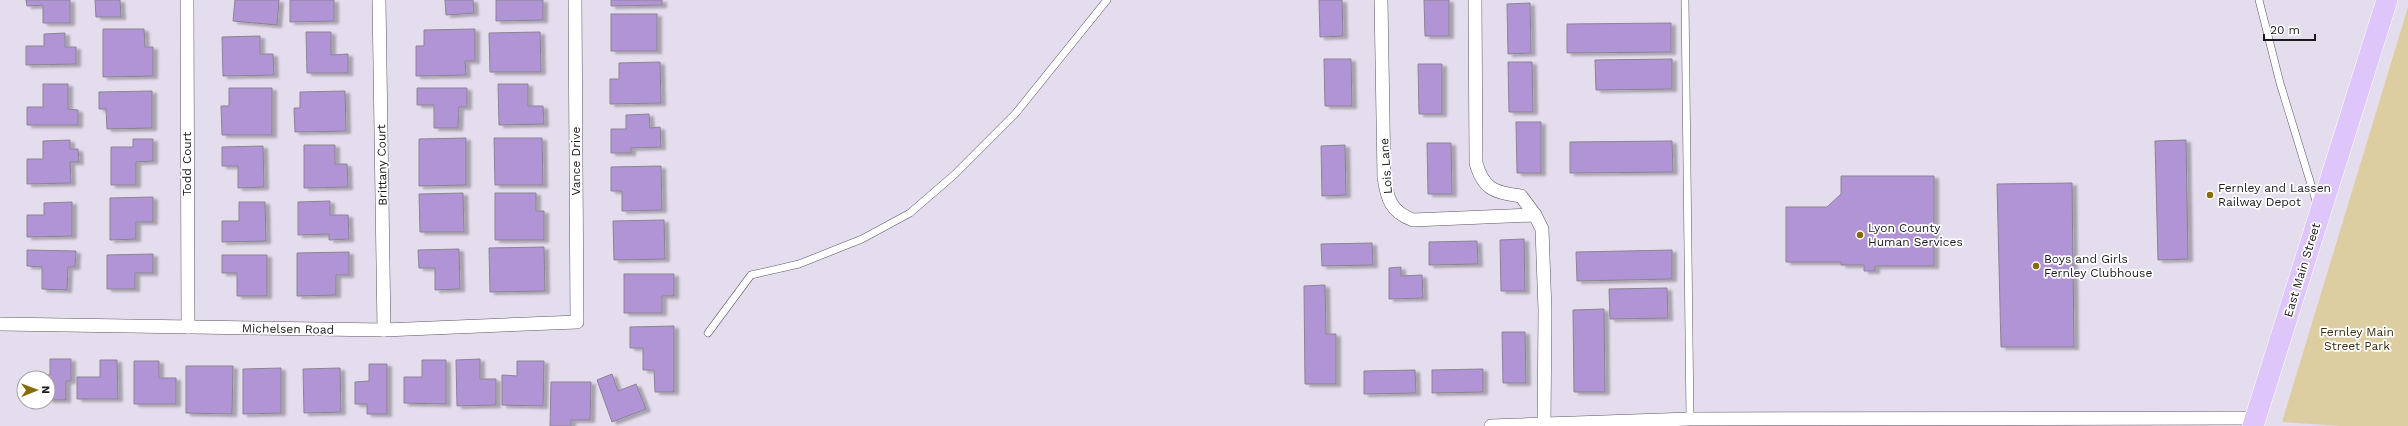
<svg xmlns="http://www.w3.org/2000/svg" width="2408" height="426" viewBox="0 0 2408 426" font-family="'Work Sans',sans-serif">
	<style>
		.green { fill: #ddcea2 }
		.building { fill: #b194d5; stroke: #8a8492; filter: url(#shadow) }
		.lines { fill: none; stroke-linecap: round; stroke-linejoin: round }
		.service-casing { stroke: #5c5664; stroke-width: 8 }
		.minor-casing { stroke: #5c5664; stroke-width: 14 }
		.primary-casing { stroke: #fff; stroke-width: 22 }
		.service { stroke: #fff; stroke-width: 7 }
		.minor { stroke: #fff; stroke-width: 13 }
		.primary { stroke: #dec5fa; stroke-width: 21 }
		.poi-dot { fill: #886c0b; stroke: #fff; stroke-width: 1.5 }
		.labels { text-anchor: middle; stroke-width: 3.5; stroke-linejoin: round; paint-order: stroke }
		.street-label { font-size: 12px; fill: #1b191e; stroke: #fff }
		.poi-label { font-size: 12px; fill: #1b191e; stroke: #fff; text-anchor: start }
		.park-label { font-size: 12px; fill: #372c0b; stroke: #fff }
	</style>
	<defs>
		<filter id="shadow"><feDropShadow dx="4.5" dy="2.5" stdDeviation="1" flood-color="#0004"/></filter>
	</defs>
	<rect width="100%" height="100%" fill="#e4dded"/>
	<!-- green -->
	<path class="green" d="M2408,7V426H2341L2282,422Z"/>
	<!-- building -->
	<g class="building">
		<path d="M26,0H70V23H43V5L27,6Z"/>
		<path d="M95,0H120L121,17H96Z"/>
		<path d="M235,0H279L277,25L233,21Z"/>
		<path d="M290,0H334V21L290,22Z"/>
		<path d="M445,0H473L474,13L446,15Z"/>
		<path d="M496,0H543V20L496,21Z"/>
		<path d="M611,0H662V5L611,6Z"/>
		<path d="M1319,0H1342L1343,36L1320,37Z"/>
		<path d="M1424,0H1449V36H1425Z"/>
		<path d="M1530,3L1531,53L1508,54L1507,4Z"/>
		<rect x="611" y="14" width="46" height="37"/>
		<path d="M1671,23V52L1567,53V24Z"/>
		<path d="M103,29H144L145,47H153V76L103,77Z"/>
		<path d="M475,29V61H465L466,75L416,76V46H424V30Z"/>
		<path d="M306,32H331V55L348,54V73H307Z"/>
		<path d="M540,32L541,72H490L489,33Z"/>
		<path d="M65,33V47H76V64L26,65V46H44V34Z"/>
		<path d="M260,36V54H273L274,75L223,76L222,37Z"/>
		<path d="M1324,59H1351L1352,106H1325Z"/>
		<path d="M1672,59V89L1596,90L1595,60Z"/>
		<path d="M660,62L661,103L610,104V79H619V63Z"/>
		<path d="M1508,62H1532L1533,112H1509Z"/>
		<path d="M1418,64H1442V114H1419Z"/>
		<path d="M43,84H68V109L78,110V125H27V107H43Z"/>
		<path d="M498,84H528V106H543L544,124L499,125Z"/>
		<path d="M229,88H272V135H222L221,106H229Z"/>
		<path d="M417,88H467V107H459L458,128H434V105H417Z"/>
		<path d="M152,91V128L107,129L106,109H99V92Z"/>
		<path d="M345,91L346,131L295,132L294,108H300V92Z"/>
		<path d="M649,114L650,128L660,127L661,147L631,148V153H611V129H626V115Z"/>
		<path d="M1516,122H1541V173H1517Z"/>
		<path d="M466,138V185L419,186V139Z"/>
		<path d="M494,138H542L543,185H495Z"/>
		<path d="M133,139H153V161L136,162V185H111V147H133Z"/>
		<path d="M70,140V149H78L79,162H70L71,183L27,184V159H43V141Z"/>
		<path d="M2186,140L2188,259L2158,260L2155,141Z"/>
		<path d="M1672,141L1673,172L1570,173V142Z"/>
		<path d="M1427,143H1451L1452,194H1428Z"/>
		<path d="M304,145H335V164H347L348,187L304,188Z"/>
		<path d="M1345,145L1346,195L1322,196L1321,146Z"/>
		<path d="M263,146L264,187L238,188V166H222V147Z"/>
		<path d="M661,166L662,210L622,211V191H611V167Z"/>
		<path d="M1841,176H1934V266H1875V271H1864V265H1841V262H1786V207H1827L1841,194Z"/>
		<path d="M2072,183L2074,347H2001L1997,184Z"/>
		<path d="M463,193L464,232H420L419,194Z"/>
		<path d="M495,193H536V211H544V240H495Z"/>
		<path d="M153,197V222H136V239L110,240V198Z"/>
		<path d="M330,201V215H348L349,239L329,240V234L298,235V202Z"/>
		<path d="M72,202V236L27,237V215H44V203Z"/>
		<path d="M239,202H265L266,241L222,242V221H239Z"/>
		<path d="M664,220L665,259L614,260L613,221Z"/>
		<path d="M1524,239L1525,291H1501L1500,240Z"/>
		<path d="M1477,241L1478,264L1429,265V242Z"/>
		<path d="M1372,243L1373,265L1322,266L1321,244Z"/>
		<path d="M544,247L545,291L490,292L489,248Z"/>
		<path d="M459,249L460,289L435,290V268H419L418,250Z"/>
		<path d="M27,250L76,251L75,267H68L67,290L42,289V267L27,266Z"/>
		<path d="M1672,250V279L1577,281L1576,252Z"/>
		<path d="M349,252V275H336V295L297,296V253Z"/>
		<path d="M153,254V273H135V289H107V255Z"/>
		<path d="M222,255H267V296H237V273H222Z"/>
		<path d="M1401,267V276L1422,275L1423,298L1389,299V268Z"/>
		<path d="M624,274H674V296H662V313H624Z"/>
		<path d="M1325,285L1326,334H1336V384H1305L1304,286Z"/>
		<path d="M1667,288L1668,318L1610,319L1609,289Z"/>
		<path d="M1604,309L1605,392H1574L1573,310Z"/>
		<path d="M674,326V392H655L654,370H643V348H630V327Z"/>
		<path d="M1502,332H1525L1526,383H1503Z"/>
		<path d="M50,359H71V381H66V400H48V378H27V374L50,375Z"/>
		<path d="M480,359V379H496V405L457,406L456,360Z"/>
		<path d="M100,360H117L118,399H77V377H100Z"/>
		<path d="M422,360H446V404L404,403V377H422Z"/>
		<path d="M134,361H159V378H176V404H134Z"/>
		<path d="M517,361H544L543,406L502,405V375L517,376Z"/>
		<path d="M369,364H387V414H367V404H355V382L369,381Z"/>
		<path d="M186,366H233L232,414L186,413Z"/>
		<path d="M281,368V413L243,414V369Z"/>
		<path d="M340,368L341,412L304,413L303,369Z"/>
		<path d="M1483,369V392L1432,393V370Z"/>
		<path d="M1415,370L1416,393L1364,394V371Z"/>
		<path d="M612,374L618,391L636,384L646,409L612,422L597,380Z"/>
		<path d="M551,382H591L590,420H571V426H550Z"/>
	</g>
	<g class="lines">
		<!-- service casing -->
		<g class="service-casing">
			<g id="service">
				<path d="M1685,0L1690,419"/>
				<path d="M2259,0L2280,83L2317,204"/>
				<path d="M708,333L751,275L799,264L862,239L910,213L954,175L1015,114L1107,0"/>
			</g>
		</g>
		<!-- minor casing -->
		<g class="minor-casing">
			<g id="minor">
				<path d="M187,0L188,327"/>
				<path d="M379,0L384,330"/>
				<path d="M1381,0L1384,177C1387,199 1391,212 1413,220L1535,215"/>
				<path d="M1475,0L1476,163C1483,189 1495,193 1521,196L1535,215L1542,229L1545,311L1544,424"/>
				<path d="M0,324L384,330L577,322L575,0"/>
				<path d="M1491,426L1690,419L2256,418"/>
			</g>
		</g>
		<!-- primary casing -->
		<g class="primary-casing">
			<path id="primary" d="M2253,426L2387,0"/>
		</g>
		<!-- service -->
		<use href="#service" class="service"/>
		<!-- minor -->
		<use href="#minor" class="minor"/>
		<!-- primary -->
		<use href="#primary" class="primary"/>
	</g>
	<!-- markers -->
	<g class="poi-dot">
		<circle cx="2210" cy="195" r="4"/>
		<circle cx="1860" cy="235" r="4"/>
		<circle cx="2036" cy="266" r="4"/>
	</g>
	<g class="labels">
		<!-- street labels -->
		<g class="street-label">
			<text transform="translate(576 161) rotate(-90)" y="4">Vance Drive</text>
			<text transform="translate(187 164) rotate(-90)" y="4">Todd Court</text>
			<text transform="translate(382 165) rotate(-91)" y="4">Brittany Court</text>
			<text transform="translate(1386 166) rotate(-94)" y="4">Lois Lane</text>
			<text transform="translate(2302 270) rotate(-73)" y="4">East Main Street</text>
			<text transform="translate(288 329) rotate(1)" y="4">Michelsen Road</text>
		</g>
		<!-- poi labels -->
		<g class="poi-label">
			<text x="2218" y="192">Fernley and Lassen<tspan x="2218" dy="14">Railway Depot</tspan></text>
			<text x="1868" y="232">Lyon County<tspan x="1868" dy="14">Human Services</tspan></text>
			<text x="2044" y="263">Boys and Girls<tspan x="2044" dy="14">Fernley Clubhouse</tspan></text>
		</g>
		<!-- park labels -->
		<g class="park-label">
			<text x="2357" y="336">Fernley Main<tspan x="2357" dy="14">Street Park</tspan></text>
		</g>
	</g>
	<!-- north arrow -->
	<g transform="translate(36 390) rotate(89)"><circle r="19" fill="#ffffff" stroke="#a4a3a5"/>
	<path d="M0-3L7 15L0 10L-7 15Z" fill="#886c0b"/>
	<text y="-6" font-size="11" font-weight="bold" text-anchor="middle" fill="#1b191e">N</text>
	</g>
	<!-- scale -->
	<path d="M2264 34v6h51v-6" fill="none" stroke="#1b191e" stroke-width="2"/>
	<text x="2270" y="34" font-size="12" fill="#1b191e" stroke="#ffffff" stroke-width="3" paint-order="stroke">20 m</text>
</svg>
